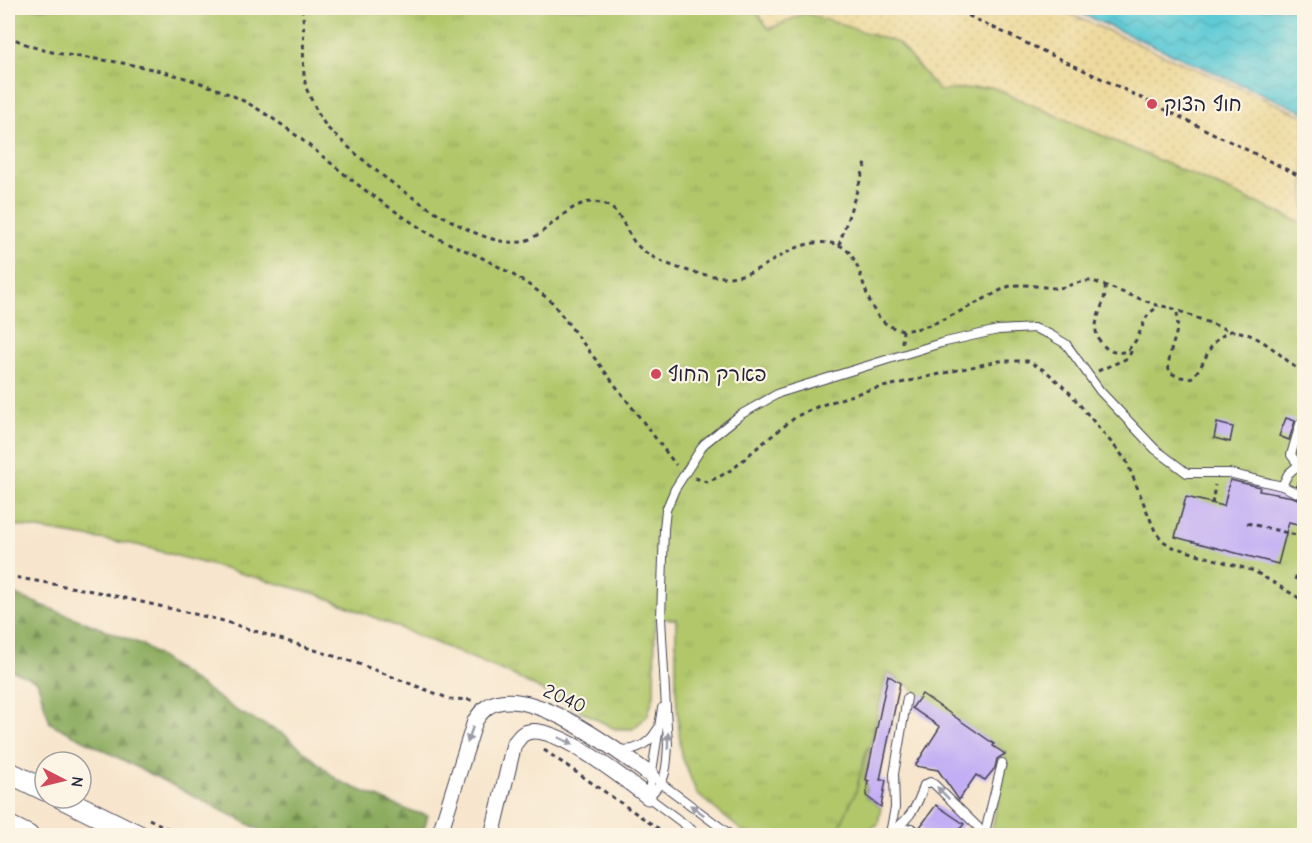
<svg xmlns="http://www.w3.org/2000/svg" width="1312" height="843" viewBox="0 0 1312 843" font-family="'Comic Neue','Playpen Sans Hebrew',sans-serif">
	<style>
		.grass { fill: #b1c76b; stroke: #6a7453; stroke-width: 1.5 }
		.forest { fill: url(#forest-firs); stroke: #57674d; stroke-width: 1.5 }
		.sand { fill: url(#sand-dots); stroke: #887e6c; stroke-width: 1.5 }
		.park { fill: url(#park-tufts); stroke: #6a7453; stroke-width: 1.5 }
		.water { fill: url(#water-waves); stroke: #407688; stroke-width: 1.5 }
		.building { fill: #c2aef4 }
		.lines { fill: none; stroke-linecap: round; stroke-linejoin: round }
		.lane-casing { stroke: #423f51; stroke-width: 10 }
		.street-casing { stroke: #423f51; stroke-width: 17 }
		.secondary-casing { stroke: #423f51; stroke-width: 23 }
		.path { stroke: #423f51; stroke-width: 3; stroke-dasharray: 4.5 4.5; stroke-linecap: butt }
		.lane { stroke: #fff; stroke-width: 8 }
		.street { stroke: #fff; stroke-width: 15 }
		.secondary { stroke: #fff; stroke-width: 21 }
		.oneway { fill: #9c9ca7 }
		.poi-dot { fill: #d1495b; stroke: #fcf5e5; stroke-width: 2 }
		.labels { text-anchor: middle; stroke-width: 4.5; stroke-linejoin: round; paint-order: stroke }
		.poi-label { font-size: 20px; fill: #22223b; stroke: #fcf5e5; text-anchor: start }
		.street-label { font-size: 20px; fill: #22223b; stroke: #fcf5e5 }
	</style>
	<defs>
		<pattern id="forest-firs" width="22" height="20" patternUnits="userSpaceOnUse" patternTransform="scale(1.5)"><rect width="22" height="20" fill="#8cac5f"/><path d="M5 1l3.5 6h-7zM16 11l3.5 6h-7z" fill="#728c50"/></pattern>
		<pattern id="sand-dots" width="8" height="8" patternUnits="userSpaceOnUse" patternTransform="scale(1.5)"><rect width="8" height="8" fill="#eeda9e"/><path d="M2 2h.1M6 6h.1" fill="none" stroke="#ccbb89" stroke-width="1.8" stroke-linecap="round"/></pattern>
		<pattern id="park-tufts" width="24" height="20" patternUnits="userSpaceOnUse" patternTransform="scale(1.5)"><rect width="24" height="20" fill="#b1c76b"/><path d="M3 7l-1-3M5 7V3M7 7l1-3M15 17l-1-3M17 17v-4M19 17l1-3" fill="none" stroke="#98ab5e"/></pattern>
		<pattern id="water-waves" width="16" height="10" patternUnits="userSpaceOnUse" patternTransform="scale(1.5)"><rect width="16" height="10" fill="#5ecad5"/><path d="M0 5q4-4 8 0t8 0" fill="none" stroke="#51adb8"/></pattern>
	</defs>
	<rect width="100%" height="100%" fill="#fcf5e5"/>
	<filter id="ink" filterUnits="userSpaceOnUse"><feTurbulence type="fractalNoise" baseFrequency=".0167" numOctaves="2"/><feDisplacementMap in="SourceGraphic" scale="12" xChannelSelector="R" yChannelSelector="G"/><feConvolveMatrix kernelMatrix="1 2 1 2 8 2 1 2 1" color-interpolation-filters="sRGB"/></filter>
	<filter id="wash" filterUnits="userSpaceOnUse"><feTurbulence type="fractalNoise" baseFrequency=".008" numOctaves="4" result="noise"/><feDisplacementMap in="SourceGraphic" scale="24" xChannelSelector="R" yChannelSelector="G"/><feGaussianBlur stdDeviation="1.35" result="paint"/><feColorMatrix in="noise" values="0 0 0 0 0 0 0 0 0 0 0 0 0 0 0 0 0 1.4 0 .05"/><feComposite in="paint" operator="in"/></filter>
	<g filter="url(#wash)">
		<rect width="100%" height="100%" fill="#f7e6cd"/>
		<!-- grass -->
		<path class="grass" d="M867,747L870,748L864,781L866,782V796L881,807L878,824L859,836H819L856,791Z"/>
		<!-- forest -->
		<path class="forest" d="M8,592L141,644L239,712L285,735L339,781L410,811L428,815L422,835H270L50,723L37,681L8,669Z"/>
		<!-- sand -->
		<path class="sand" d="M753,8H1056L1304,116V224L991,87L939,91L898,43L769,29Z"/>
		<!-- park -->
		<path class="park" d="M8,8H753L769,29L805,13L898,43L939,91L991,87L1304,224V835H991L1006,752L887,672L870,748H867L856,791L836,835H747L697,794L681,754L676,692V619H655L654,696L647,716L633,729H615L513,675L320,595L137,545L8,524Z"/>
		<!-- water -->
		<path class="water" d="M1068,8H1304V112Z"/>
		<g id="blocks">
			<!-- building -->
			<g class="building">
				<path d="M1286,418L1295,421L1289,440L1279,436Z"/>
				<path d="M1217,423L1233,427L1230,442L1214,438Z"/>
				<path d="M1303,469H1305V490L1296,486Z"/>
				<path d="M1230,480L1260,487L1259,491L1293,497L1305,502V526L1289,522L1278,564L1175,537L1186,497L1224,506Z"/>
				<path d="M888,675L900,683L880,780H886L881,807L866,796L868,781H870L866,780Z"/>
				<path d="M922,694L994,744L993,746L1005,754L997,759L995,768L985,780L976,775L959,800L938,770L915,766L940,727L912,708Z"/>
				<path d="M936,805L964,824L955,836H928L920,827Z"/>
			</g>
		</g>
	</g>
	<g filter="url(#ink)">
		<use href="#blocks" fill-opacity="0" stroke="#423f51" stroke-width="1.5"/>
		<g class="lines">
			<!-- lane casing -->
			<g class="lane-casing">
				<g id="lane">
					<path d="M1298,464L1291,455L1300,424"/>
					<path d="M1282,486L1288,474L1304,460"/>
					<path d="M907,698L894,774L895,808L890,833L912,828L922,836"/>
					<path d="M619,749C635,752 649,744 657,730"/>
					<path d="M658,781L732,836"/>
					<path d="M648,797C668,779 666,771 668,745L661,618L664,529L666,510L675,489L704,444L740,415L779,393L941,343L998,330L1034,328L1049,334L1066,344L1100,391L1155,449L1187,473H1229L1282,486L1304,496"/>
					<path d="M648,797L662,708"/>
					<path d="M648,797L700,836"/>
					<path d="M884,836C906,824 917,809 924,785L930,782L934,784L978,827L982,836"/>
					<path d="M984,836L1002,763"/>
				</g>
			</g>
			<!-- street casing -->
			<g class="street-casing">
				<g id="street">
					<path d="M439,836L475,721C478,716 482,711 487,707C527,680 620,753 652,776"/>
					<path d="M492,836L514,744C517,741 520,736 523,734C549,718 627,781 648,797"/>
				</g>
			</g>
			<!-- secondary casing -->
			<g class="secondary-casing">
				<g id="secondary">
					<path d="M8,772L45,790"/>
					<path d="M62,798L139,836"/>
					<path d="M8,826L28,836"/>
				</g>
			</g>
			<!-- path -->
			<g class="path">
				<path d="M302,8C306,30 300,71 307,90C312,101 317,113 324,123C328,130 336,135 342,141C379,176 424,208 469,230C483,237 504,244 520,242C551,237 571,190 606,205C622,211 626,234 637,245C655,264 699,276 724,277C766,279 789,234 835,244C872,252 855,328 906,330C930,330 969,306 992,295C998,292 1005,287 1011,286C1025,283 1043,288 1058,288C1070,287 1078,280 1093,281L1159,306L1169,307L1230,331C1259,331 1283,358 1304,375"/>
				<path d="M952,8L1115,85L1304,178"/>
				<path d="M8,35C41,56 84,56 122,63C156,69 190,78 222,91C274,112 313,150 357,184C379,201 404,217 428,233C447,244 470,251 490,262C511,273 532,286 551,301L676,465"/>
				<path d="M839,245L866,163"/>
				<path d="M1105,286C1107,302 1094,318 1096,331C1097,338 1102,346 1109,350C1134,362 1139,329 1148,315C1151,311 1155,309 1159,306"/>
				<path d="M1177,313C1181,336 1166,349 1169,372L1179,377L1191,378C1210,361 1203,345 1230,331"/>
				<path d="M902,343L903,330"/>
				<path d="M1098,371L1128,358L1133,348"/>
				<path d="M695,478L707,482L719,477L734,468L758,447L797,416L819,406L865,391L998,361H1028L1047,372L1069,392L1126,460L1155,531L1163,541L1173,547L1254,571L1304,601"/>
				<path d="M1212,504L1215,485"/>
				<path d="M1247,523L1304,537"/>
				<path d="M8,576L98,592L220,620L359,664L450,699L474,700"/>
				<path d="M1295,580L1304,552"/>
				<path d="M544,750L669,836"/>
				<path d="M149,819L183,836"/>
			</g>
			<!-- lane -->
			<use href="#lane" class="lane"/>
			<!-- street -->
			<use href="#street" class="street"/>
			<!-- secondary -->
			<use href="#secondary" class="secondary"/>
		</g>
		<!-- one-way arrows -->
		<defs><path id="oneway-solid" d="M-6-.8H1V-3.2L6.5 0L1 3.2V.8H-6Z" transform="scale(1.5)"/></defs>
		<g class="oneway">
			<use href="#oneway-solid" transform="translate(470 735) rotate(109)"/>
			<use href="#oneway-solid" transform="translate(566 741) rotate(26)"/>
			<use href="#oneway-solid" transform="translate(668 741) rotate(-89)"/>
			<use href="#oneway-solid" transform="translate(943 793) rotate(-135)"/>
			<use href="#oneway-solid" transform="translate(697 810) rotate(-144)"/>
		</g>
	</g>
	<!-- markers -->
	<g class="poi-dot">
		<circle cx="1152" cy="104" r="6"/>
		<circle cx="656" cy="374" r="6"/>
	</g>
	<g class="labels">
		<!-- poi labels -->
		<g class="poi-label">
			<text x="1164" y="111">חוף הצוק</text>
			<text x="668" y="381">פארק החוף</text>
		</g>
		<!-- street labels -->
		<g class="street-label">
			<text transform="translate(565 698) rotate(24)" y="7">2040</text>
		</g>
	</g>
	<!-- margin -->
	<rect width="1312" height="843" fill="none" stroke="#fcf5e5" stroke-width="30"/>
	<!-- north arrow -->
	<g transform="translate(63 780) rotate(97)"><circle r="28" fill="#fcf5e5" stroke="#a5a1a1" stroke-width="1.5"/>
	<path d="M0-4.5L10 22L0 15L-10 22Z" fill="#d1495b"/>
	<text y="-9" font-size="16" font-weight="bold" text-anchor="middle" fill="#22223b">N</text>
	</g>
</svg>
